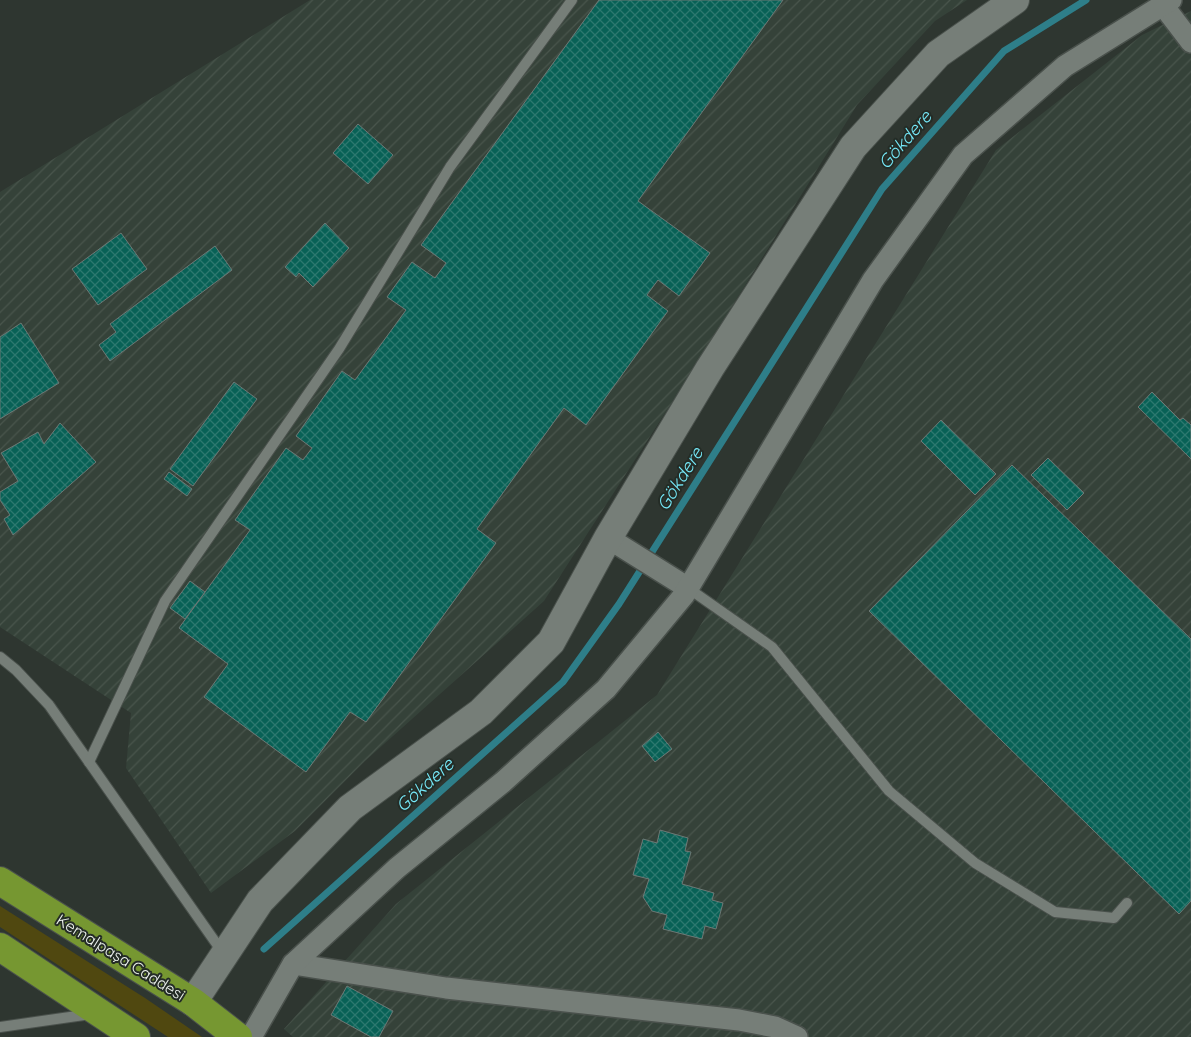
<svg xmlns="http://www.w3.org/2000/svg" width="1191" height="1037" viewBox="0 0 1191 1037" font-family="Quicksand,sans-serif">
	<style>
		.industrial { fill: url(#industrial-furrows) }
		.grass { fill: #504810 }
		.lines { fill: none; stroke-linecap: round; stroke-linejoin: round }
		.stream { stroke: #2e7e89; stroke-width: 7 }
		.building { fill: url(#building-cross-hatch); stroke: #6d7875 }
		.service-casing { stroke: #4a514c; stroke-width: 12 }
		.minor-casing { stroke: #4a514c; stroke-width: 24 }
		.secondary-casing { stroke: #4a514c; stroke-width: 30 }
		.primary-casing { stroke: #4a514c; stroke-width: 30 }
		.service { stroke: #767e78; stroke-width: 10 }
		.minor { stroke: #767e78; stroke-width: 21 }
		.secondary { stroke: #767e78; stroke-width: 28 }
		.primary { stroke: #769731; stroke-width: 28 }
		.labels { text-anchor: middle; stroke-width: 4; stroke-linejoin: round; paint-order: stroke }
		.street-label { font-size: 16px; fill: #f0f5f1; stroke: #242c26 }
		.water-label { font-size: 18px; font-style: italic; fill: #76eafa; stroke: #242c26 }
	</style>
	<defs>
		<pattern id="industrial-furrows" width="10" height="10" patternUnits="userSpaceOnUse" patternTransform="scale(1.25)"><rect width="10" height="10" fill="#354239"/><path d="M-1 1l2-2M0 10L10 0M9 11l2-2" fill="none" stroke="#49554c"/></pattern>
		<pattern id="building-cross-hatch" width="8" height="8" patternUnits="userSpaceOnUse" patternTransform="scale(1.25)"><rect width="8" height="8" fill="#086156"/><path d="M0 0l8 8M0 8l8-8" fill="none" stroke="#2c786f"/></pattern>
	</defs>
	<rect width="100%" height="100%" fill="#2e3630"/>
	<!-- industrial -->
	<g class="industrial">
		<path d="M310,0H967L935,21L857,105L689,376L544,601L365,761L295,831L211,893L126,768L131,713L0,627V192Z"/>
		<path d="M1191,11V1037H293L284,1029L396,904L657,695L996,150L1142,35Z"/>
	</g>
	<!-- grass -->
	<path class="grass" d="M0,906L145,998L202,1037H168L0,927Z"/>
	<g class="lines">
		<!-- stream -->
		<path class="stream" d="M264,949L563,682L619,604L882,189L1004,51L1086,0"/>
	</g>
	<!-- building -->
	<g class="building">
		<path d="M599,0H783L638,201L710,253L679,296L658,280L647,295L668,311L586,425L564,408L477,529L496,543L366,722L350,712L306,772L204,697L228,664L179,628L250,530L235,520L286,448L303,460L312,448L296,436L342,371L355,380L406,310L387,297L412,262L435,278L446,263L421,245Z"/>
		<path d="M358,124L393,155L368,184L333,153Z"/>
		<path d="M325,223L349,248L313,287L299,273L296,277L285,267Z"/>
		<path d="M121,233L147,269L98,305L72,269Z"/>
		<path d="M215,246L232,270L110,361L99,345L116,332L110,324Z"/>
		<path d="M21,323L59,383L0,419V337Z"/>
		<path d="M234,382L257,399L193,486L170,469Z"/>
		<path d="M1152,392L1180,420L1183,418L1191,425V459L1138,407Z"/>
		<path d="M941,420L996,474L975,495L921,441Z"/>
		<path d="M60,423L96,462L13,535L4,519L10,515L0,500V492L18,481L1,453L38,432L44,444Z"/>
		<path d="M1048,458L1084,493L1067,510L1031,475Z"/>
		<path d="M1012,465L1191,639V901L1179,914L869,611Z"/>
		<path d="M169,472L192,489L187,496L164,479Z"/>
		<path d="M190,581L205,592L185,619L170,608Z"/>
		<path d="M658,732L672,749L655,762L642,746Z"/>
		<path d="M660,830L688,838L685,851L691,852L682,884L714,893L712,900L723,903L716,929L705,926L702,939L663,929L667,915L652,911L643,897L649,879L633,875L643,839L657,843Z"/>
		<path d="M347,986L393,1011L379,1037H371L331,1015Z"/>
	</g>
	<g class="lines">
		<!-- service casing -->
		<g class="service-casing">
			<g id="service">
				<path d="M688,588L772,647L889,791L975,863L1055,912L1114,918L1127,903"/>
				<path d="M0,657L16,670L49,705L223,953"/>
				<path d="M89,762L165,601L339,349L450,167L572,0"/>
				<path d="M0,1027L91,1014"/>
			</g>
		</g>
		<!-- minor casing -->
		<g class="minor-casing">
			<g id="minor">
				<path d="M1162,4L1191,42"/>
				<path d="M608,538L688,588"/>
				<path d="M293,964L446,988L739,1020L775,1027L797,1037"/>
				<path d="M251,1037L293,964L397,868L503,782L606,689L684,595L873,280L963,155L1065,66L1171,0"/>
			</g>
		</g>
		<!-- secondary casing -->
		<g class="secondary-casing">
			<path id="secondary" d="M193,1002L260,901L350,808L481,712L551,642L608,538L710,368L853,147L938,54L1015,0"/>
		</g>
		<!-- primary casing -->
		<g class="primary-casing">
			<g id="primary">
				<path d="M0,881L193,1002L238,1037"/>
				<path d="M0,947L136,1037"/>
			</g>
		</g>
		<!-- service -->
		<use href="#service" class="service"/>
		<!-- minor -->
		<use href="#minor" class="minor"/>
		<!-- secondary -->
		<use href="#secondary" class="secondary"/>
		<!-- primary -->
		<use href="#primary" class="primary"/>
	</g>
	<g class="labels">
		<!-- street labels -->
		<g class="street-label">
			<text transform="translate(121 957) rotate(32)" y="6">Kemalpaşa Caddesi</text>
		</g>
		<!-- water labels -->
		<g class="water-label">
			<text transform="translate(905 140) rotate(-49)" y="6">Gökdere</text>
			<text transform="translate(680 479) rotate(-58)" y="6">Gökdere</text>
			<text transform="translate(425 785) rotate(-42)" y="6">Gökdere</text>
		</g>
	</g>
</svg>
